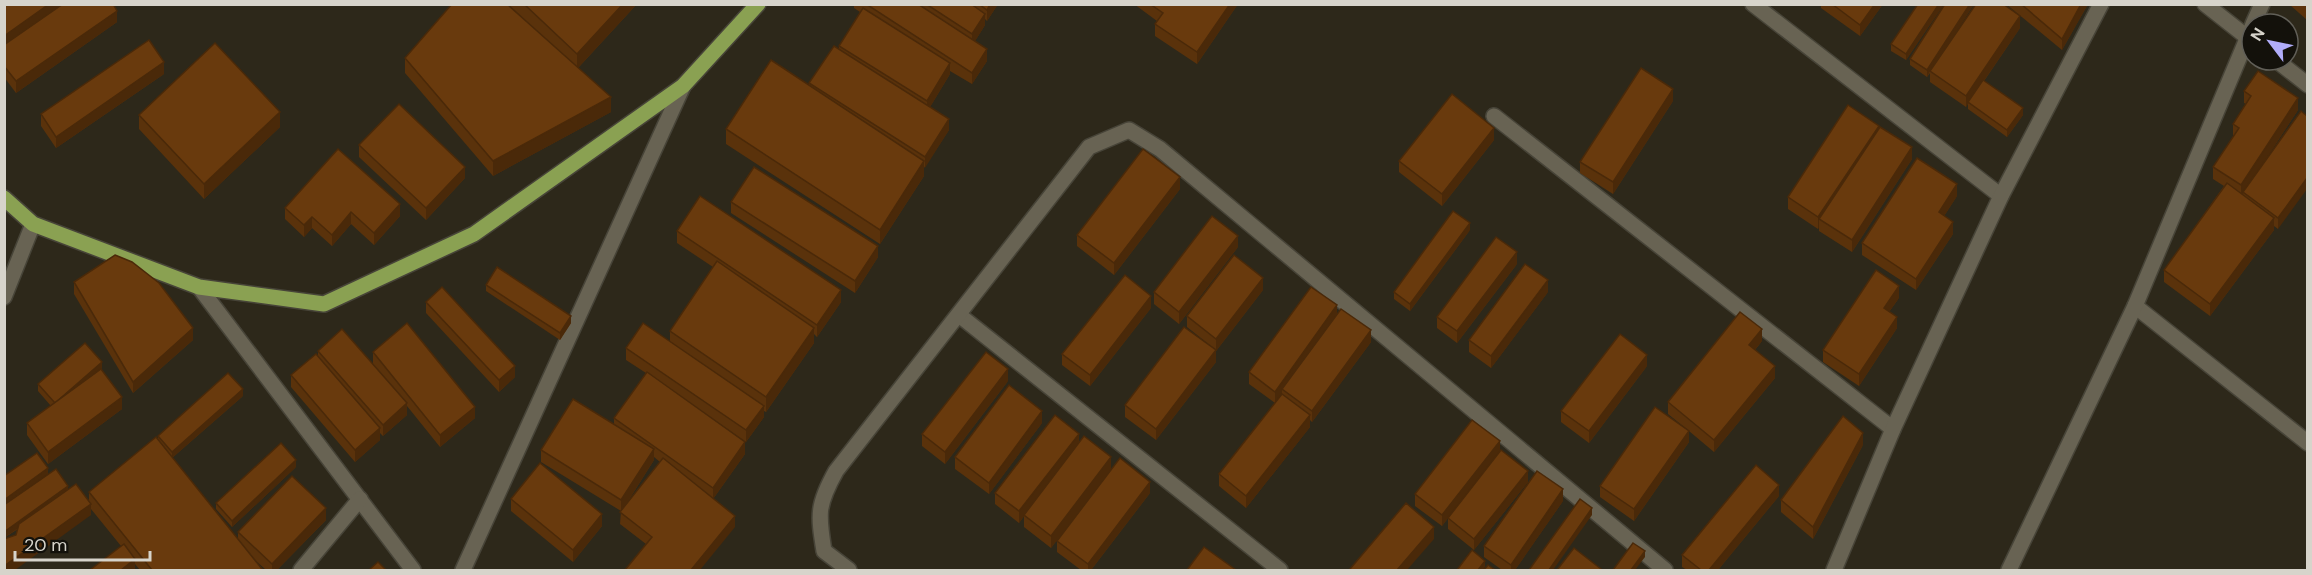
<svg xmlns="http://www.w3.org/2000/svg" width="2312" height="575" viewBox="0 0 2312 575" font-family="'DM Sans',sans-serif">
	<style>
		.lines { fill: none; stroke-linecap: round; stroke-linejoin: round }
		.minor-casing { stroke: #474438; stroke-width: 18 }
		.major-casing { stroke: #474438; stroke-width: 18 }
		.minor { stroke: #686353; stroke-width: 15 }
		.major { stroke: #8aa152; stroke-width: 15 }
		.wall { fill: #5a320b; fill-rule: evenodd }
		.shaded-wall { fill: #4a2909 }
		.building { fill: #693a0d; stroke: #4a2909; stroke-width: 1.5 }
	</style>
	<rect width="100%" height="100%" fill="#2d281a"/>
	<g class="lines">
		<!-- minor casing -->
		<g class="minor-casing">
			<g id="minor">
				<path d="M1753,4L2001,196"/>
				<path d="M2205,4L2252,41"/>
				<path d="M2253,24L2262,4"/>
				<path d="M2276,60L2308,85"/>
				<path d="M1494,116L1893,429"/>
				<path d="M199,287L413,570"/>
				<path d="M4,297L33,224"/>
				<path d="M2135,306L2308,443"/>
				<path d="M959,315L1280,570"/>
				<path d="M301,570L360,499"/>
				<path d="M463,570L683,86"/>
				<path d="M849,570L824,551C818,514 817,505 836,471L1089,147L1129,130L1160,149L1665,570"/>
				<path d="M1834,570L1893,429L2001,196L2101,4"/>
				<path d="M2009,570L2135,306L2252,27"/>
			</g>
		</g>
		<!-- major casing -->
		<g class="major-casing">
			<path id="major" d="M4,198L33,224L199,287L324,304L474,234L683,86L758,4"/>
		</g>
		<!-- minor -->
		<use href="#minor" class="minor"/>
		<!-- major -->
		<use href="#major" class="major"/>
	</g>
	<!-- wall -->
	<g class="wall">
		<path d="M4,4L117,22L16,93L4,77Z"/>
		<path d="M508,4H637L578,68L611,112L493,176L405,73V58L530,25Z"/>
		<path d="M854,4H998L987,21L985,19V25L975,41L987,61L972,84L950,71V74L930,107L949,130L924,168V176L880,244L726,144V129L809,85V83L839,49V46L860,12L854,8Z"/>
		<path d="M1134,4H1238L1197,64L1155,36V24L1157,21Z"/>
		<path d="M1821,4H1883L1860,36L1821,8Z"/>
		<path d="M1918,4H1944L1906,60L1891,51V44Z"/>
		<path d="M1945,4H1974L1947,46L2020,28L1984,81L2023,115L2007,137L1968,109V103L1966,107L1930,82V73L1927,77L1910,65V59Z"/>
		<path d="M2006,4H2088L2062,50Z"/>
		<path d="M2290,4H2307V20L2290,5Z"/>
		<path d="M164,74L56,148L41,126V114Z"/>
		<path d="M2244,91L2298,110L2249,185L2301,111L2278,229L2274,226V230L2210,316L2164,282V270L2224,186L2213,179V167L2234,136L2233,135V124L2246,104L2244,103Z"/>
		<path d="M1673,101L1613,194L1580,173V162Z"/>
		<path d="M139,115L280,127L204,199L139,129Z"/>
		<path d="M1879,128L1912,159L1852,252L1819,231V227L1818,229L1788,209V197Z"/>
		<path d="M1494,140L1442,206L1399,172V161Z"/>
		<path d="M359,145L465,178L426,220L359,157Z"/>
		<path d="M1180,189L1114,275L1077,246V235Z"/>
		<path d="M1957,196L1944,216L1953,234L1916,290L1862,255V243Z"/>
		<path d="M731,202L878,257L855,293L731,213Z"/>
		<path d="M285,208L400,216L374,245L351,224L332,246L312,228L304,237L285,219Z"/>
		<path d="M1470,230L1410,311L1394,299V292Z"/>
		<path d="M677,231L841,302L817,337L814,334V343L766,412L764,411V417L746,442L710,417L745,454L713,499L735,527L646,544L620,524L621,511L541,462V450L614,424V418L646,373L626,360V348L670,341V331L713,267L677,243ZM654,457L660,462L625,506L654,460Z"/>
		<path d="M1238,247L1179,324L1154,304V292Z"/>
		<path d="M1517,264L1457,343L1437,328V317Z"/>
		<path d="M74,282L193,340L133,393L74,294Z"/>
		<path d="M486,285L571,323L560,340L486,291Z"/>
		<path d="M1263,290L1216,351V350V362L1156,440L1125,417V405L1216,350L1187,327V316Z"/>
		<path d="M1548,292L1491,368L1469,352V340Z"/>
		<path d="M1899,298L1889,312L1897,328L1859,386L1823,362V350Z"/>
		<path d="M426,302L515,377L499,392L426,313Z"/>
		<path d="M1151,308L1090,386L1062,365V354Z"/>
		<path d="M1337,313L1371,342L1312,422L1310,420V427L1246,508L1219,486V474L1282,394V393L1275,403L1249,384V372Z"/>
		<path d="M1762,341L1755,350L1775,378L1714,452L1689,431V442L1634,521L1600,497V486L1688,430L1668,414V402Z"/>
		<path d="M318,351L373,364V352L475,418L440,447L407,406V415L383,436L380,433V440L355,462L291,387V375L318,357Z"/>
		<path d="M1647,366L1589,443L1561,422V411Z"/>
		<path d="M102,368L101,369L122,409L48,464L27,435V423L51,406L38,391V384Z"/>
		<path d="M1008,381L945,464L922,446V434Z"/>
		<path d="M243,396L172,458L238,539V532L326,520L277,570H266L254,559L262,570H140L135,564V570L121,546L91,509V515L16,535L18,529L4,538L48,474L68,489L89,500V492L158,440V436Z"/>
		<path d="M1042,423L989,494L955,469V457Z"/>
		<path d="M1079,443L1111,469L1051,548L1024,527V516L1019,523L995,504V493Z"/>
		<path d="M1863,445L1813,539L1781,512V500Z"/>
		<path d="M1500,451L1528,482L1474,550L1448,529V518L1442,526L1415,506V494Z"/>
		<path d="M296,467L232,527L216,509V503Z"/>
		<path d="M1150,493L1091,570H1081L1057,552V541Z"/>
		<path d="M1779,496L1718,570H1687L1682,567V555Z"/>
		<path d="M511,499L602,526L573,562L511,511Z"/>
		<path d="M1563,501L1515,570H1502L1484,557V546Z"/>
	</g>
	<!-- shaded-wall -->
	<g class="shaded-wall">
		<path d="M49,4H66L4,47V36Z"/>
		<path d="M623,4H637L577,69V54Z"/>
		<path d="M990,4H998L987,21V10Z"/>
		<path d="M1230,4H1238L1197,64V52Z"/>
		<path d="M1875,4H1883L1860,36V25Z"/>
		<path d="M1939,4H1944L1906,60V54Z"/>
		<path d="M1970,4H1974L1931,71H1930L1927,77V70Z"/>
		<path d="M2081,4H2088L2062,50V39Z"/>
		<path d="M117,11V22L16,93V81Z"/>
		<path d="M985,14V25L972,46V34Z"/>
		<path d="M2020,16V28L1966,107V96Z"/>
		<path d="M987,49V61L972,84V73Z"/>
		<path d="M164,62V74L56,148V137Z"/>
		<path d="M950,63V74L927,112V101Z"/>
		<path d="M1673,89V101L1613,194V182Z"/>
		<path d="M611,97V112L493,176V161Z"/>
		<path d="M2298,98V110L2241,197V185Z"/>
		<path d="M2023,108V115L2007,137V130Z"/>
		<path d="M280,112V127L204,199V184Z"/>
		<path d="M949,119V130L925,168V157Z"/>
		<path d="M1879,126V137L1819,219V227L1818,229V217Z"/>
		<path d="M1494,128V140L1442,206V194Z"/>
		<path d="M1912,147V159L1852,252V240Z"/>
		<path d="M924,161V176L880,244V230Z"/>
		<path d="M465,167V178L426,220V208Z"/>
		<path d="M1180,177V189L1114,275V263Z"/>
		<path d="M2307,178V189L2278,229V218Z"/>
		<path d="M1957,184V196L1939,224V212Z"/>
		<path d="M400,204V216L374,245V233Z"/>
		<path d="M351,212V224L332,246V235Z"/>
		<path d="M312,217V228L304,237V225Z"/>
		<path d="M2274,218V230L2210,316V304Z"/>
		<path d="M1953,222V234L1916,290V279Z"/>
		<path d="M1470,223V230L1410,311V304Z"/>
		<path d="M1238,236V247L1179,324V312Z"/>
		<path d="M878,246V257L855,293V281Z"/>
		<path d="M1517,252V264L1457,343V331Z"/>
		<path d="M1263,278V290L1216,351V339Z"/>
		<path d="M1548,280V292L1491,368V356Z"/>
		<path d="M1899,286V298L1884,319V308Z"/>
		<path d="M841,290V302L817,337V325Z"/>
		<path d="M1151,296V308L1090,386V375Z"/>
		<path d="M1337,305V317L1282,389V393L1275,403V392Z"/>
		<path d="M571,316V323L560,340V333Z"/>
		<path d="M1897,317V328L1859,386V374Z"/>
		<path d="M193,328V340L133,393V382Z"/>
		<path d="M814,328V343L766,412V397Z"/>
		<path d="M1762,329V341L1749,357V345Z"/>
		<path d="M1371,330V342L1312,422V411Z"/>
		<path d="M1216,350V362L1156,440V429Z"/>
		<path d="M1647,355V366L1589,443V431Z"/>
		<path d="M102,362V368L55,410V403Z"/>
		<path d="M515,366V377L499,392V380Z"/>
		<path d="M1775,366V378L1714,452V440Z"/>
		<path d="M1008,369V381L945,464V452Z"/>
		<path d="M243,389V396L172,458V452Z"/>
		<path d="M122,397V409L48,464V452Z"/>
		<path d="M407,403V415L383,436V425Z"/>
		<path d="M764,406V417L746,442V430Z"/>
		<path d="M475,407V418L440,447V435Z"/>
		<path d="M1042,411V423L989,494V483Z"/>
		<path d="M1310,415V427L1246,508V496Z"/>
		<path d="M380,428V440L355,462V450Z"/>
		<path d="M1689,431V442L1634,521V509Z"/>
		<path d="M1863,433V445L1813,539V527Z"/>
		<path d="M1079,434V445L1019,523V511Z"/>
		<path d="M1500,441V452L1442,526V515Z"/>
		<path d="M745,442V454L713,499V488Z"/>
		<path d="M654,449V460L621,512V500Z"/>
		<path d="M1111,457V469L1051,548V536Z"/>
		<path d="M296,460V467L232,527V521Z"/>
		<path d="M48,468V474L4,506V500Z"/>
		<path d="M1528,471V482L1474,550V539Z"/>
		<path d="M1150,482V493L1091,570H1088V564Z"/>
		<path d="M1779,485V496L1718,570H1709Z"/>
		<path d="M68,486V493L4,538V532Z"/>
		<path d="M1563,489V501L1515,570H1511V565Z"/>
		<path d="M91,504V515L15,570H4V566Z"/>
		<path d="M326,508V520L277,570H272V564Z"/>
		<path d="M1592,508V515L1553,570H1549Z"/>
		<path d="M602,514V526L573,562V550Z"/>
		<path d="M735,516V527L700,570H691Z"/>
		<path d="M1434,527V539L1407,570H1397Z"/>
		<path d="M1645,551V557L1635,570H1631Z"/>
		<path d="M135,559V570H121Z"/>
		<path d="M1485,561V567L1483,570H1478Z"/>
	</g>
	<!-- building -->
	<g class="building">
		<path d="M4,4H49L4,36Z"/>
		<path d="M63,4H113L117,11L16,81L4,66V45Z"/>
		<path d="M452,4H507L611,97L493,161L405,58Z"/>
		<path d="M524,4H623L577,54Z"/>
		<path d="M866,4H918L987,49L972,73Z"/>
		<path d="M926,4H971L985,14L972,34Z"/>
		<path d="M979,4H990L987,10Z"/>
		<path d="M1150,4H1230L1197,52L1155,24L1163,13Z"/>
		<path d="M1832,4H1875L1860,25Z"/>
		<path d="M1918,4H1939L1906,54L1891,44Z"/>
		<path d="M1945,4H1970L1927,70L1910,59Z"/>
		<path d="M1976,4H2003L2020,16L1966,96L1930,71Z"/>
		<path d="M2021,4H2081L2062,39Z"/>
		<path d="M863,8L950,63L927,101L839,46Z"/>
		<path d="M149,40L164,62L56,137L41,114Z"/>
		<path d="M215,43L280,112L204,184L139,115Z"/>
		<path d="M834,46L949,119L925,157L809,83Z"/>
		<path d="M771,60L924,161L880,230L726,129Z"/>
		<path d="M1641,68L1673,89L1613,182L1580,162Z"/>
		<path d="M2258,71L2298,98L2241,185L2213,167L2239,128L2233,124L2251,96L2244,91Z"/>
		<path d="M1983,80L2023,108L2007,130L1968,102Z"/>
		<path d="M1452,94L1494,128L1442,194L1399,161Z"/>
		<path d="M399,104L465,167L426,208L359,145Z"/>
		<path d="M1848,105L1879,126L1818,217L1788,197Z"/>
		<path d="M2301,111L2307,116V178L2278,218L2243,192Z"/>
		<path d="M1880,127L1912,147L1852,240L1819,219Z"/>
		<path d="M338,149L400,204L374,233L351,212L332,235L312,217L304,225L285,208Z"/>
		<path d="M1143,149L1180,177L1114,263L1077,235Z"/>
		<path d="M1917,158L1957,184L1939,212L1953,222L1916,279L1862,243Z"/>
		<path d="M754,167L878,246L855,281L731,202Z"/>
		<path d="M2227,183L2274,218L2210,304L2164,270Z"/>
		<path d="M700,196L841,290L817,325L677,231Z"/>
		<path d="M1453,211L1470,223L1410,304L1394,292Z"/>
		<path d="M1212,216L1238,236L1179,312L1154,292Z"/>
		<path d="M1496,237L1517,252L1457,331L1437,317Z"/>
		<path d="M115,255L132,262L159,283L193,328L133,382L74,282Z"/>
		<path d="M1234,255L1263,278L1216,339L1187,316Z"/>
		<path d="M717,261L814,328L766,397L670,331Z"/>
		<path d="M1525,264L1548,280L1491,356L1469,340Z"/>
		<path d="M497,267L571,316L560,333L486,285Z"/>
		<path d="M1876,270L1899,286L1884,308L1897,317L1859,374L1823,350Z"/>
		<path d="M1125,275L1151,296L1090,375L1062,354Z"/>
		<path d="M442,287L515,366L499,380L426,302Z"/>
		<path d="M1311,287L1337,305L1275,392L1249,372Z"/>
		<path d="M1341,309L1371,330L1312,411L1282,389Z"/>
		<path d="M1740,312L1762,329L1749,345L1775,366L1714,440L1668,402Z"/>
		<path d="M407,323L475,407L440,435L373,352Z"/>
		<path d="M643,323L764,406L746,430L626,348Z"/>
		<path d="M1184,327L1216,350L1156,429L1125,405Z"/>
		<path d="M342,329L407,403L383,425L318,351Z"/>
		<path d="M1620,334L1647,355L1589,431L1561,411Z"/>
		<path d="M85,343L102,362L55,403L38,384Z"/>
		<path d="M986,352L1008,369L945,452L922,434Z"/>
		<path d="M316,354L380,428L355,450L291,375Z"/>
		<path d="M101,369L122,397L48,452L27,423Z"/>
		<path d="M647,372L745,442L713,488L614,418Z"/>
		<path d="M228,373L243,389L172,452L158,436Z"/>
		<path d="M1009,385L1042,411L989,483L955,457Z"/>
		<path d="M1282,394L1310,415L1246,496L1219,474Z"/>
		<path d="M573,399L654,449L621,500L541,450Z"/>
		<path d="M1655,407L1689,431L1634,509L1600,486Z"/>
		<path d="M1055,415L1079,434L1019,511L995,493Z"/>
		<path d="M1843,416L1863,433L1813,527L1781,500Z"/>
		<path d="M1472,420L1500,441L1442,515L1415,494Z"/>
		<path d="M1084,436L1111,457L1051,536L1024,515Z"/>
		<path d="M156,437L262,569L259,570H152L89,492Z"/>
		<path d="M281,443L296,460L232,521L216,503Z"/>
		<path d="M1501,450L1528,471L1474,539L1448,518Z"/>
		<path d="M37,453L48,468L4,500V476Z"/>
		<path d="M663,458L735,516L691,570H625L652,537L620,512Z"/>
		<path d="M1120,458L1150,482L1088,564L1057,541Z"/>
		<path d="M540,463L602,514L573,550L511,499Z"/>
		<path d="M1756,465L1779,485L1709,570H1701L1682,555Z"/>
		<path d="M56,469L68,486L4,532V505Z"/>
		<path d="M1537,471L1563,489L1511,565L1484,546Z"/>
		<path d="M292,476L326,508L272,564L238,532Z"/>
		<path d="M76,484L91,504L4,566V539L16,535L19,524Z"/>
		<path d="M1580,499L1592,508L1549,570H1529Z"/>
		<path d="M1406,503L1434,527L1397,570H1351L1350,569Z"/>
		<path d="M1633,543L1645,551L1631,570H1613Z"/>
		<path d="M124,544L135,559L121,570H90Z"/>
		<path d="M1204,547L1236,570H1187Z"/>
		<path d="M1574,548L1601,569L1600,570H1557Z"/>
		<path d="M1472,550L1485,561L1478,570H1457Z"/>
		<path d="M378,562L386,570H369Z"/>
		<path d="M1488,565L1495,570H1484Z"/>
	</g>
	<!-- border -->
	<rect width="2312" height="575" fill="none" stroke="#d7d4cb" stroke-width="12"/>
	<!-- north arrow -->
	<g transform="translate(2270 42) rotate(302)"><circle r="28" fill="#13110b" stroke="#615f58" stroke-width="1.5"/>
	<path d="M0-4.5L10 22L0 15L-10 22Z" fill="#b1adfa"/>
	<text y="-9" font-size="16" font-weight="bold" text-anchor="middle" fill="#d7d4cb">N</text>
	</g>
	<!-- scale -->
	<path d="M15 551v9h135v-9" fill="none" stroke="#d7d4cb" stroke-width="3"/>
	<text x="24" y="551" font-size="18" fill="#d7d4cb" stroke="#13110b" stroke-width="4.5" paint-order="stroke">20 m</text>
</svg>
